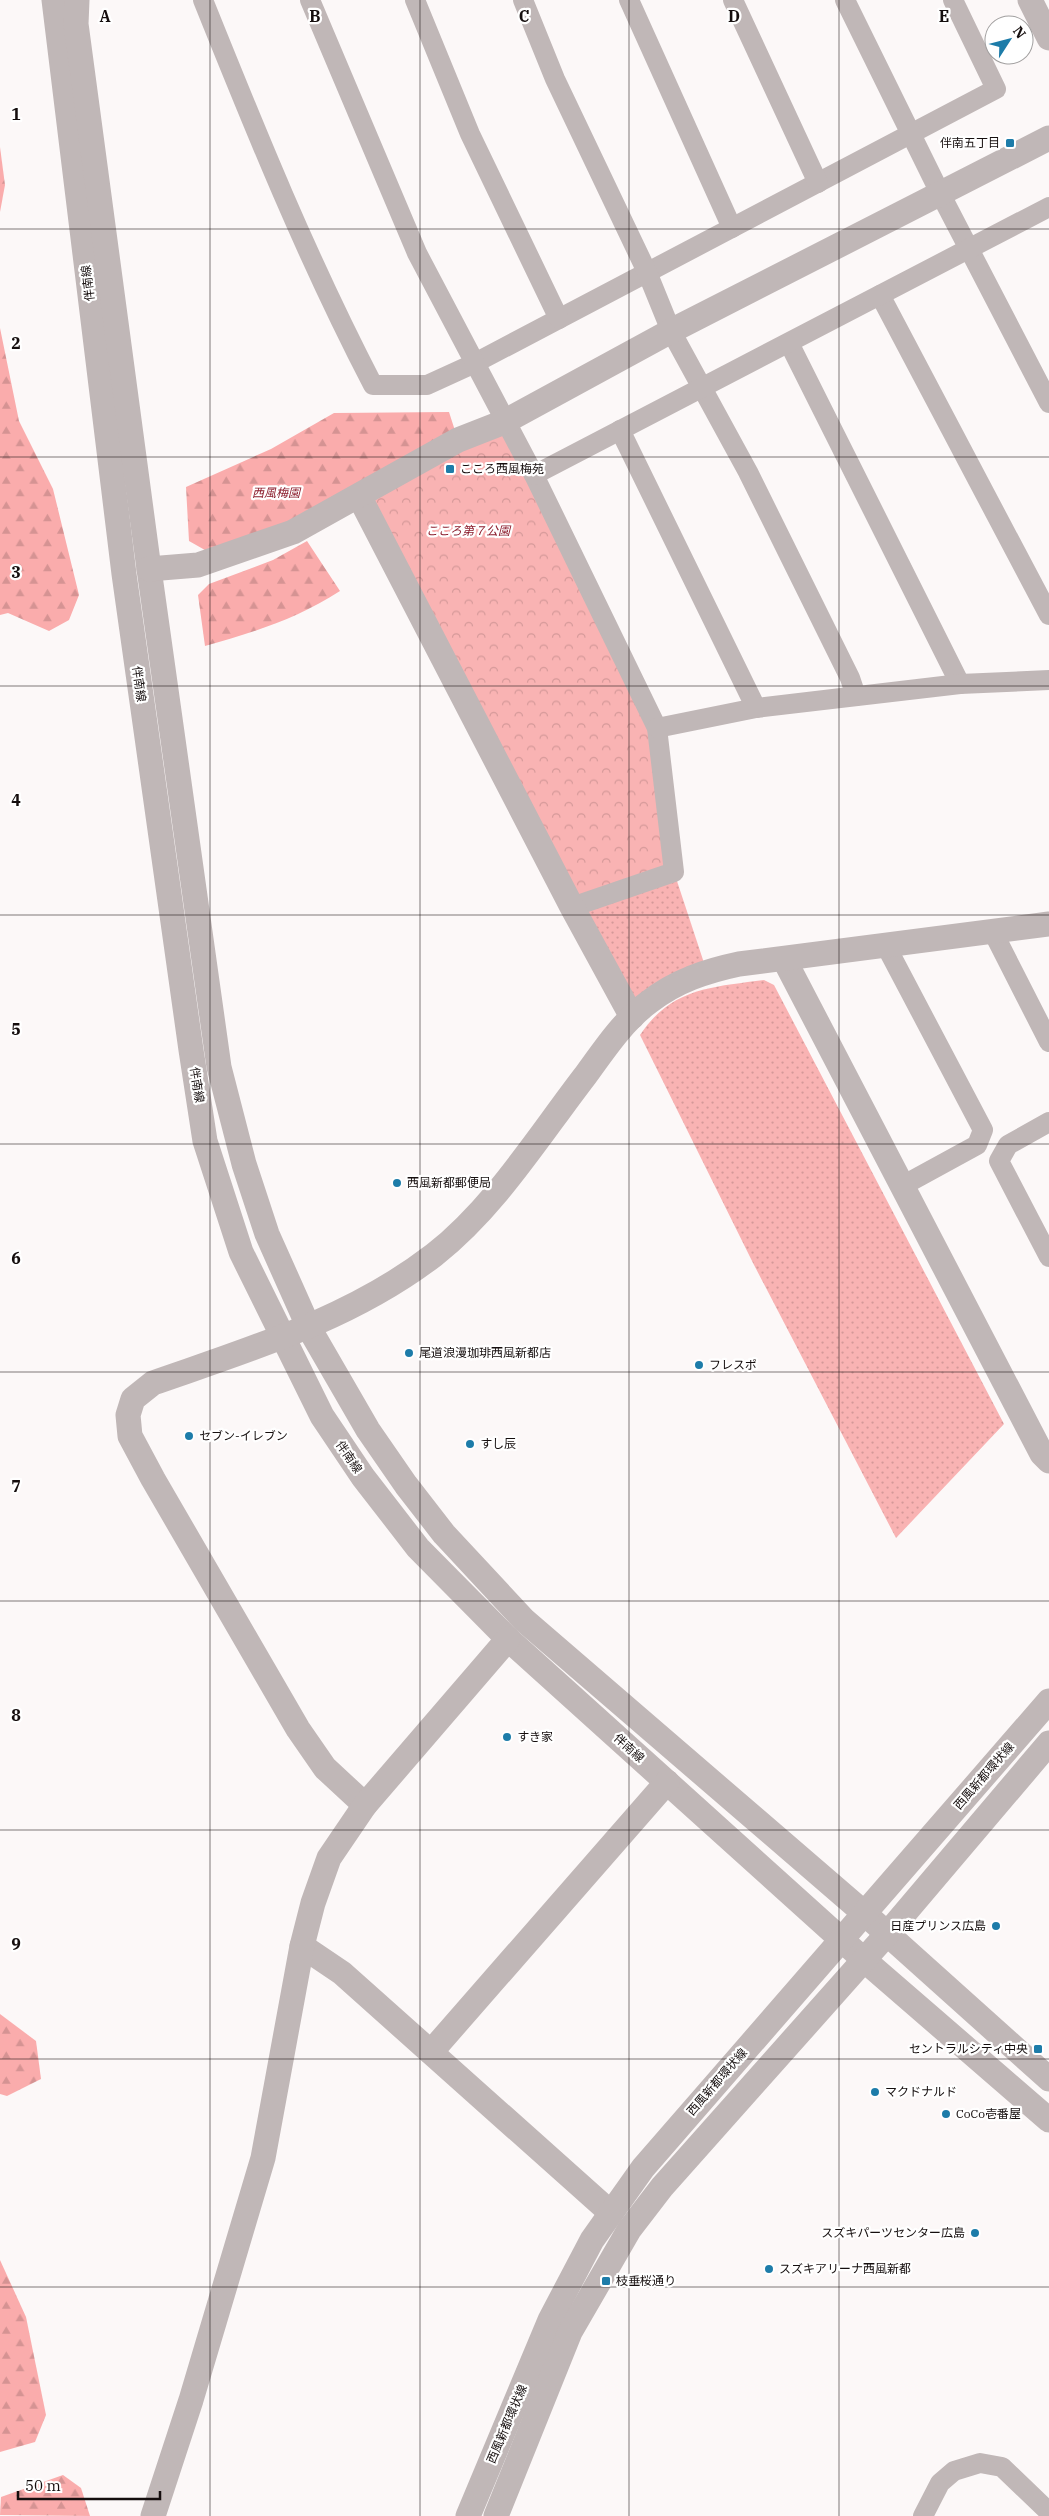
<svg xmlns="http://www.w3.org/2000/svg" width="1049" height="2516" viewBox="0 0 1049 2516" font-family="'IBM Plex Serif','Noto Sans JP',serif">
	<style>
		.grass { fill: url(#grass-dots) }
		.forest { fill: url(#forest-firs) }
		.park { fill: url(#park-crowns) }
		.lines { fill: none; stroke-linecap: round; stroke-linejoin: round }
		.minor { stroke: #c0b7b7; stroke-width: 20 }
		.tertiary { stroke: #c0b7b7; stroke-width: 25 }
		.grid { fill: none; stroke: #150e0e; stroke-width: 1; stroke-opacity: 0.55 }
		.poi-dot { fill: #1d7ca9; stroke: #fff; stroke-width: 2 }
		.labels { text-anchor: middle; stroke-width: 4.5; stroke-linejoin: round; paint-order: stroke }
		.poi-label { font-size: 12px; fill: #150e0e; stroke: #fff; text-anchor: start }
		.street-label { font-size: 12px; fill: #150e0e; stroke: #fff }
		.park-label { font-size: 12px; font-style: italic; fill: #8b1c2c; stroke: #fff }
		.grid-label { font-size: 16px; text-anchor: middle; font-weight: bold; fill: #150e0e; stroke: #fff; stroke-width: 4.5; stroke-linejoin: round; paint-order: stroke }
	</style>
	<defs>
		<pattern id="grass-dots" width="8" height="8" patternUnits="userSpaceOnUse" patternTransform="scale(1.25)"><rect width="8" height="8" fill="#f9b3b3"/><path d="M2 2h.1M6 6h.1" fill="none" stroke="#d59999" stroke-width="1.8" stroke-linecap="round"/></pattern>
		<pattern id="forest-firs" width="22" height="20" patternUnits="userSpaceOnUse" patternTransform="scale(1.25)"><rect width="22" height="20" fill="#faacac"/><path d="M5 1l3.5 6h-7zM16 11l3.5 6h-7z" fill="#d59393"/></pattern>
		<pattern id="park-crowns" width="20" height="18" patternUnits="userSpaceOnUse" patternTransform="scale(1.25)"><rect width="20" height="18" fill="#f9b3b3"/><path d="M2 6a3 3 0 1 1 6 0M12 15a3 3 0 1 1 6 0" fill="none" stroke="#d59999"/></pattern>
	</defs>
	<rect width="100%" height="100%" fill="#fcf8f8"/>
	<!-- grass -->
	<g class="grass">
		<path d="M674,872L707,972L632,1017L572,907Z"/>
		<path d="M764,980L774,985L1004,1424L896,1538L753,1263L640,1035C671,988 712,987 764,980Z"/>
	</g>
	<!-- forest -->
	<g class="forest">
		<path d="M0,147L5,185L0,212Z"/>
		<path d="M0,328L19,421L53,489L79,595L69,620L49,631L8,613L0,615Z"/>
		<path d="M449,412L458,440L219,558L189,541L186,487L271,449L334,413Z"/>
		<path d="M307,541L340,591C297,619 254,632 205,646L198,595L209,584L273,560Z"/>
		<path d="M0,2014L36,2041L41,2079L7,2096L0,2094Z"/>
		<path d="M0,2260L26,2317L46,2415L35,2442L0,2452Z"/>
		<path d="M63,2475L81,2488L90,2516L0,2515L1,2497Z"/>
	</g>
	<!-- park -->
	<path class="park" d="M504,422L657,728L674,872L572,907L359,496Z"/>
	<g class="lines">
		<!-- minor -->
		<g class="minor">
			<path d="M203,0C256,132 307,258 373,385H427L473,364L996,89L953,0"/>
			<path d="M310,0L417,253L534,475L657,728L674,872L572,907"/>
			<path d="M415,0L470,134L559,319"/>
			<path d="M523,0L555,79L647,272L671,331L748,472L850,678L856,696"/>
			<path d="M629,0L732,228"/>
			<path d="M733,0L818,183"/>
			<path d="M845,0L941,195L1049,403"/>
			<path d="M880,295L1049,615"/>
			<path d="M789,343L960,684"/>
			<path d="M620,430L756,708"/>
			<path d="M534,475L1049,207"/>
			<path d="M657,728L756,708L960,684L1049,680"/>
			<path d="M993,932L1049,1042"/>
			<path d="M886,946L983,1130L977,1145L902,1186"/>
			<path d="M1049,1122L1008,1145L999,1161L1049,1257"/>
			<path d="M923,2516L940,2483L954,2471L980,2463L1002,2467L1049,2512"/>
		</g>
		<!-- tertiary -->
		<g class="tertiary">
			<path d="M54,0L124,574L191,1050L205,1141L241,1252L322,1416L363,1477L418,1548L508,1639L863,1959L1049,2120"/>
			<path d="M77,0L76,24L149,569L219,1067L244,1164L267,1234L309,1328L368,1430L406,1485L444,1534L524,1620L864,1913L1049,2079"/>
			<path d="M1030,0L1049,38"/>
			<path d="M359,496L572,907L632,1017"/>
			<path d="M149,569L198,565L293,532L458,440L504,422L671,331L1049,138"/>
			<path d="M784,959L1042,1454L1049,1461"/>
			<path d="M365,1805L325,1768L298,1729L153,1479L130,1436L128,1415L133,1399L153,1383C250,1349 351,1319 434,1255C495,1207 538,1137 585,1076C604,1050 623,1021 649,1002C676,981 706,971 739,964L1049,924"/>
			<path d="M302,1946L342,1973L611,2213"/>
			<path d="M431,2052L667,1782"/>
			<path d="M153,2516L191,2400L263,2158L302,1946L313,1903L329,1858L365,1805L508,1639"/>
			<path d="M468,2516L550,2320L592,2240L643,2168L1049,1701"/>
			<path d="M496,2516L570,2332L629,2230L662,2187L887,1934L1049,1743"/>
		</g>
	</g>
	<!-- grid -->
	<path class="grid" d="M210,0V2516M420,0V2516M629,0V2516M839,0V2516M0,229H1049M0,457H1049M0,686H1049M0,915H1049M0,1144H1049M0,1372H1049M0,1601H1049M0,1830H1049M0,2059H1049M0,2287H1049"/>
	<!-- markers -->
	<g class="poi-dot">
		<rect x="1005" y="138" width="10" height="10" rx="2.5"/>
		<rect x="445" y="464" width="10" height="10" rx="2.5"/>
		<circle cx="397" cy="1183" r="5"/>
		<circle cx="409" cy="1353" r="5"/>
		<circle cx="699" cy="1365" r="5"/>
		<circle cx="189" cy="1436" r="5"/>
		<circle cx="470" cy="1444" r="5"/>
		<circle cx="507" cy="1737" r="5"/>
		<circle cx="996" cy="1926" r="5"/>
		<rect x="1033" y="2044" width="10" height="10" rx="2.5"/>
		<circle cx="875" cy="2092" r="5"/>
		<circle cx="946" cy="2114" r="5"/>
		<circle cx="975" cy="2233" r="5"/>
		<circle cx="769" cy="2269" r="5"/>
		<rect x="601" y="2276" width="10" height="10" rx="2.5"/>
	</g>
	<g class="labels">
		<!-- poi labels -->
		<g class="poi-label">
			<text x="1000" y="147" text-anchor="end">伴南五丁目</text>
			<text x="460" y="473">こころ西風梅苑</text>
			<text x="407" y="1187">西風新都郵便局</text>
			<text x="419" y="1357">尾道浪漫珈琲西風新都店</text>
			<text x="709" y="1369">フレスポ</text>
			<text x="199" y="1440">セブン-イレブン</text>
			<text x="480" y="1448">すし辰</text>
			<text x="517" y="1741">すき家</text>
			<text x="986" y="1930" text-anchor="end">日産プリンス広島</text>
			<text x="1028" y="2053" text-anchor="end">セントラルシティ中央</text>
			<text x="885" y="2096">マクドナルド</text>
			<text x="956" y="2118">CoCo壱番屋</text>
			<text x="965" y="2237" text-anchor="end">スズキパーツセンター広島</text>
			<text x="779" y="2273">スズキアリーナ西風新都</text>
			<text x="616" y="2285">枝垂桜通り</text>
		</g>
		<!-- street labels -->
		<g class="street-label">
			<text transform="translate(88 283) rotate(-97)" y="4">伴南線</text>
			<text transform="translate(139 684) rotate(82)" y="4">伴南線</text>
			<text transform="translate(197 1085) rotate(81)" y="4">伴南線</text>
			<text transform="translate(349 1457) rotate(56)" y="4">伴南線</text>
			<text transform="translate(629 1748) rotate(42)" y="4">伴南線</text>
			<text transform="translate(984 1776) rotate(-49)" y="4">西風新都環状線</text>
			<text transform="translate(717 2082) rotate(-49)" y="4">西風新都環状線</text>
			<text transform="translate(507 2424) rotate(-67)" y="4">西風新都環状線</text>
		</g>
		<!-- park labels -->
		<g class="park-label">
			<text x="276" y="497">西風梅園</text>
			<text x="468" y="535">こころ第７公園</text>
		</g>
	</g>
	<g class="grid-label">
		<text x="105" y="22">A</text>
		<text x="315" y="22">B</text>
		<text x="524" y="22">C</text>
		<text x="734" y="22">D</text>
		<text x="944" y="22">E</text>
		<text x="16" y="120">1</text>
		<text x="16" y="349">2</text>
		<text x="16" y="578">3</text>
		<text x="16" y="806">4</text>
		<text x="16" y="1035">5</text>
		<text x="16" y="1264">6</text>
		<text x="16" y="1492">7</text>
		<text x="16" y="1721">8</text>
		<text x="16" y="1950">9</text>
	</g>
	<!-- north arrow -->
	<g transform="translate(1009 40) rotate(54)"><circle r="24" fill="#ffffff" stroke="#a19f9f"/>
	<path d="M0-4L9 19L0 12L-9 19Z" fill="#1d7ca9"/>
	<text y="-8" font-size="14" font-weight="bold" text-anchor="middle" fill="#150e0e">N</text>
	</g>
	<!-- scale -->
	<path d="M18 2491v8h142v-8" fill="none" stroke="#150e0e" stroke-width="2.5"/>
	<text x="25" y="2491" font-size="15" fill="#150e0e" stroke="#ffffff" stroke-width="4" paint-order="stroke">50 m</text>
</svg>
